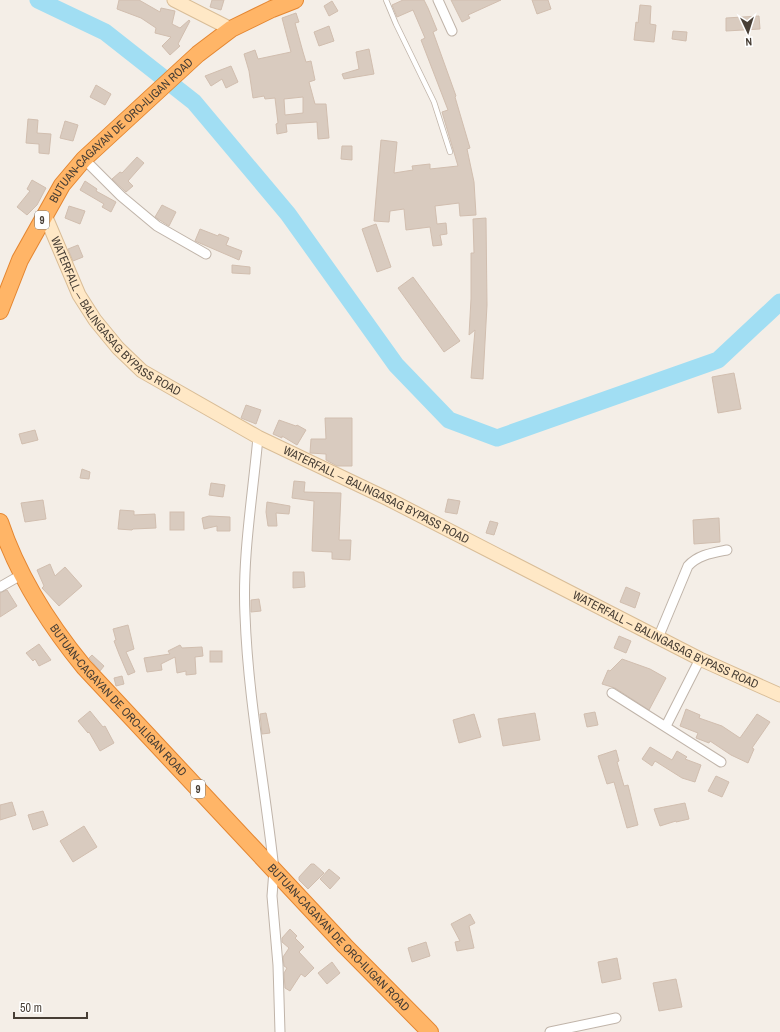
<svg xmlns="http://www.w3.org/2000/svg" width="780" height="1032" viewBox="0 0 780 1032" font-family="'Archivo Narrow',sans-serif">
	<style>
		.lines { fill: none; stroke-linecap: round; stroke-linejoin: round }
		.river { stroke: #a1def3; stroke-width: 17 }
		.building { fill: #d9cbbf; stroke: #d1beaf; fill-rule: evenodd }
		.lane-casing { stroke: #c0b4a9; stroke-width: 6 }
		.street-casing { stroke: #c0b4a9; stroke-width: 11 }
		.secondary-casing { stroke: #d9bd97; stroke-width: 15 }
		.highway-casing { stroke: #e48631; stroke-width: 18 }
		.lane { stroke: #fff; stroke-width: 4.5 }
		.street { stroke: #fff; stroke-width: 9 }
		.secondary { stroke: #ffe8c6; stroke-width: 13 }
		.highway { stroke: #ffb567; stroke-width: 16 }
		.labels { text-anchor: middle; stroke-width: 4; stroke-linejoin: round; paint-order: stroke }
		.shield { fill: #fff; stroke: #7e7872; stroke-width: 1 }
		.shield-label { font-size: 11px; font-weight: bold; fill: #473e35 }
		.street-label { font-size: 12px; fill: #473e35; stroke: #fff }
	</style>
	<rect width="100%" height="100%" fill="#f4eee7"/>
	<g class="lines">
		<!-- river -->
		<path class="river" d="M38,0L105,32L194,102L288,214L396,365L449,420L497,438L718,360L780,302"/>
	</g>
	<!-- building -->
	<g class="building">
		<path d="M119,0H139L160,12L161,8L175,11L172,24L180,28L189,20L190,21L178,44L180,46L170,55L162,46L171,37L155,33L156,28L141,18L117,9Z"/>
		<path d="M212,0H224L221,10L210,7Z"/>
		<path d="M403,0H424L428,8L437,30L433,32L456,96L455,97L470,148L467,149L474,182L476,215L460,216L459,203L435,206L437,224L446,223L447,234L440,235L442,245L433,246L430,227L406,230L404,209L390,211L389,222L374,221L381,140L397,142L394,173L413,170L412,166L430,164V169L458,166L442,112L448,110L421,40L425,38L413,10L397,17L392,5Z"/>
		<path d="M451,0H501L468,15L470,18L462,22Z"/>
		<path d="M532,0H548L551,9L537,14Z"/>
		<path d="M332,1L338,11L329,16L324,6Z"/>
		<path d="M640,5L651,6L650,24L656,25L654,42L634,40L636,22L638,23Z"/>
		<path d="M296,13L299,22L295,23L303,52L306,62L311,61L315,80L309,82L315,104H326L329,138L318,139L317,122L286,124L287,132L277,134L276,124L278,123L275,98L265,99L264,96L253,98L249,71L244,54L255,50L258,59L291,52L282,18ZM303,97V113L285,115L284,99Z"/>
		<path d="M759,16L760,29L726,31V18Z"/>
		<path d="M329,26L334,41L319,46L314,32Z"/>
		<path d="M673,31L687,32L686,41L672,39Z"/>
		<path d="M369,49L374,74L344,79L342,74L359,69L356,52Z"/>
		<path d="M231,66L238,82L226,88L222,79L211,86L205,76Z"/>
		<path d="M96,85L111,94L105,105L90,97Z"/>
		<path d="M28,119L38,120L37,133L51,134L49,154L39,153V144L26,143Z"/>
		<path d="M65,121L78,125L73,141L60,138Z"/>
		<path d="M342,146H352V160L341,159Z"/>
		<path d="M137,157L144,163L128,181L133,186L126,192L112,179L120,172L122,173Z"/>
		<path d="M32,180L46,188L37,205L27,215L17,207L30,191L27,189Z"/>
		<path d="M85,181L97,189L96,191L116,202L111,212L102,207L104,204L80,190Z"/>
		<path d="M162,205L176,212L169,226L155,217Z"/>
		<path d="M69,206L85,211L80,224L65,218Z"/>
		<path d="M486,218L487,305L483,379L471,378L475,330L469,335L471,299V253H474L473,219Z"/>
		<path d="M376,224L391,267L377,272L362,229Z"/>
		<path d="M200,229L218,236L219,234L229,238L226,245L242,251L239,260L195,241Z"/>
		<path d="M78,245L83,257L73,261L68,249Z"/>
		<path d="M232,265L250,267V274L232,273Z"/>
		<path d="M413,277L460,341L444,352L398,288Z"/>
		<path d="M734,373L741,409L718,413L712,377Z"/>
		<path d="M246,405L261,410L256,424L241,418Z"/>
		<path d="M325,418H352V466H337L326,460V454L310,453L311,439H326Z"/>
		<path d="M279,420L296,426L297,425L306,430L297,445L282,436V438L273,434Z"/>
		<path d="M35,430L38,440L22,444L19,434Z"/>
		<path d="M82,469L90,472L89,479L80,478Z"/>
		<path d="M294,481L305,482L304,492L341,493L339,540H351L350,560L332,559V552L312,551L314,501L292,498Z"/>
		<path d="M211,483L225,485L223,497L209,495Z"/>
		<path d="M448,499L460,501L457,514L445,512Z"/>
		<path d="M43,500L46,519L25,522L21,503Z"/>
		<path d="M267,502L290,506L289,514L276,513L277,526H268L266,512Z"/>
		<path d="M120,510L134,511V515L155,514L156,528L133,529L132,530L118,529Z"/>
		<rect x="170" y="512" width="14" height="18"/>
		<path d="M209,516L230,517V531H217V526L204,529L202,518Z"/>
		<path d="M719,518L720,542L694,544L693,520Z"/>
		<path d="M490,521L498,523L494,535L486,533Z"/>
		<path d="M50,564L55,576L65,567L82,586L59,606L42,588L44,586L37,570Z"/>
		<path d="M293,572H304L305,587L293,588Z"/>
		<path d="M626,587L640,593L635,608L620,602Z"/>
		<path d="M7,590L17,606L0,617V593Z"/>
		<path d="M259,599L261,611L251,612V600Z"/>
		<path d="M128,625L134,649L126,652L135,672L128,675L119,654L114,641L116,640L113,629Z"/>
		<path d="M619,636L631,641L626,653L614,648Z"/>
		<path d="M39,644L51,660L39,666L35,659L33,661L26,653Z"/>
		<path d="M180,645L182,648L202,647L203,656L195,657L196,674L186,675V671L177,673L175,657L161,664L162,670L147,672L144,658L170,654L168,651Z"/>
		<rect x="210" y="651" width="12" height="11"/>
		<path d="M92,655L104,666L100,671L89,658Z"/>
		<path d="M622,659L650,669L666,678L649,710L615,688L602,684L608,670L610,671Z"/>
		<path d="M122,676L124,684L116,686L114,678Z"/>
		<path d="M686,709L700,715L699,718L722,726L740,738L757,714L770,722L752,748L754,749L748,763L731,755L710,741L709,743L696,738L698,733L680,726Z"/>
		<path d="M90,711L103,727L105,726L114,743L100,751L89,732L88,733L78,721Z"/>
		<path d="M595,712L598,725L587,727L584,714Z"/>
		<path d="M266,713L270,733L262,734L260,714Z"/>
		<path d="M535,713L540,740L503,746L498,719Z"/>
		<path d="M474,714L481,737L459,743L453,720Z"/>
		<path d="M650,747L672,760L677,751L687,757L685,759L701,765L695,782L682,778L655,761L652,766L642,759Z"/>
		<path d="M616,750L619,761L617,762L624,786L628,785L638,825L627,828L614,782L607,784L598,756Z"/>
		<path d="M716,776L729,782L722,797L708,791Z"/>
		<path d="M12,802L16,815L0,820V805Z"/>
		<path d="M685,803L689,819L676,822V821L660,826L654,809Z"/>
		<path d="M43,811L48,825L33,830L28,815Z"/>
		<path d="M84,826L97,847L73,862L60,841Z"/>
		<path d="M311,864H314L324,873L308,889L299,880V877Z"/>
		<path d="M329,869L340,878L330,889L320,879Z"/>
		<path d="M470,914L475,923L469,926L474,948L457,951L455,942L460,941L451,924Z"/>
		<path d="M290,929L297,936L295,938L304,947L299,952L314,968L305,977L301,974L290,991L285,988L284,973L287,968L284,966L283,957L289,948L282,942V938Z"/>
		<path d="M426,942L430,956L412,962L408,948Z"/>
		<path d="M617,958L621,979L602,983L598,962Z"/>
		<path d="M332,962L340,973L327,984L318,973Z"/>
		<path d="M676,979L682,1007L659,1011L653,983Z"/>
	</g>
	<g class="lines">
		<!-- lane casing -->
		<g class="lane-casing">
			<path id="lane" d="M386,0L396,24L434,102L450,152"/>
		</g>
		<!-- street casing -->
		<g class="street-casing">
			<g id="street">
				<path d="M438,0L452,31"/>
				<path d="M84,159L121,196L157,226L206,254"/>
				<path d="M258,437C253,494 242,557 245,615C248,700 265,785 274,870L272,896L278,965L280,1032"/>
				<path d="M0,587L21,575"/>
				<path d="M658,638L688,566C698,555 712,553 727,550"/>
				<path d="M612,693L721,762"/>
				<path d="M666,726L700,659"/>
				<path d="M550,1032L616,1018"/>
			</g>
		</g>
		<!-- secondary casing -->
		<g class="secondary-casing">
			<g id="secondary">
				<path d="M174,0L231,29"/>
				<path id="s1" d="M45,215L79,295L95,320L118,348L142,371L258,437L388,499L700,659L780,695"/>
			</g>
		</g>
		<!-- highway casing -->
		<g class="highway-casing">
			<g id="highway">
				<path id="s2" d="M0,311L20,260L62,185L84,159L198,54L231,29L272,9L295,0"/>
				<path id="s3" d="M0,522C18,576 48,623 84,667L345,946L430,1032"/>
			</g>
		</g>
		<!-- lane -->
		<use href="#lane" class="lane"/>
		<!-- street -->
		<use href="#street" class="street"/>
		<!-- secondary -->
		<use href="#secondary" class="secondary"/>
		<!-- highway -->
		<use href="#highway" class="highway"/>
	</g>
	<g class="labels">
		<!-- shield labels -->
		<g class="shield">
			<rect x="35" y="211" width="14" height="18" rx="3"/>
			<rect x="191" y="780" width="14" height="18" rx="3"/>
		</g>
		<g class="shield-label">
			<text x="42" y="224">9</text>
			<text x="198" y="793">9</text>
		</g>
		<!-- street labels -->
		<g class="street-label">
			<text dy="4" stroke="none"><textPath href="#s2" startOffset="221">BUTUAN-CAGAYAN DE ORO-ILIGAN ROAD</textPath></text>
			<text dy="4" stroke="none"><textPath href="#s1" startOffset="127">WATERFALL ‒ BALINGASAG BYPASS ROAD</textPath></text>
			<text dy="4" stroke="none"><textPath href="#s1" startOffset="451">WATERFALL ‒ BALINGASAG BYPASS ROAD</textPath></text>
			<text dy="4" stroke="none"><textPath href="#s1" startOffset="775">WATERFALL ‒ BALINGASAG BYPASS ROAD</textPath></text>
			<text dy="4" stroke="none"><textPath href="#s3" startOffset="216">BUTUAN-CAGAYAN DE ORO-ILIGAN ROAD</textPath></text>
			<text dy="4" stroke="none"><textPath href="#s3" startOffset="540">BUTUAN-CAGAYAN DE ORO-ILIGAN ROAD</textPath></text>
		</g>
	</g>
	<!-- north arrow -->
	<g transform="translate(748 32) rotate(176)" stroke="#ffffff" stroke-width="3" paint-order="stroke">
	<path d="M0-3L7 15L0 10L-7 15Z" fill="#473e35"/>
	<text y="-6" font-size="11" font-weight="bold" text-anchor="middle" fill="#473e35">N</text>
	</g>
	<!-- scale -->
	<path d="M14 1012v6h73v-6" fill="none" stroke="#473e35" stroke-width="2"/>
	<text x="20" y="1012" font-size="12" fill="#473e35" stroke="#ffffff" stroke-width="3" paint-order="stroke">50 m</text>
</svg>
